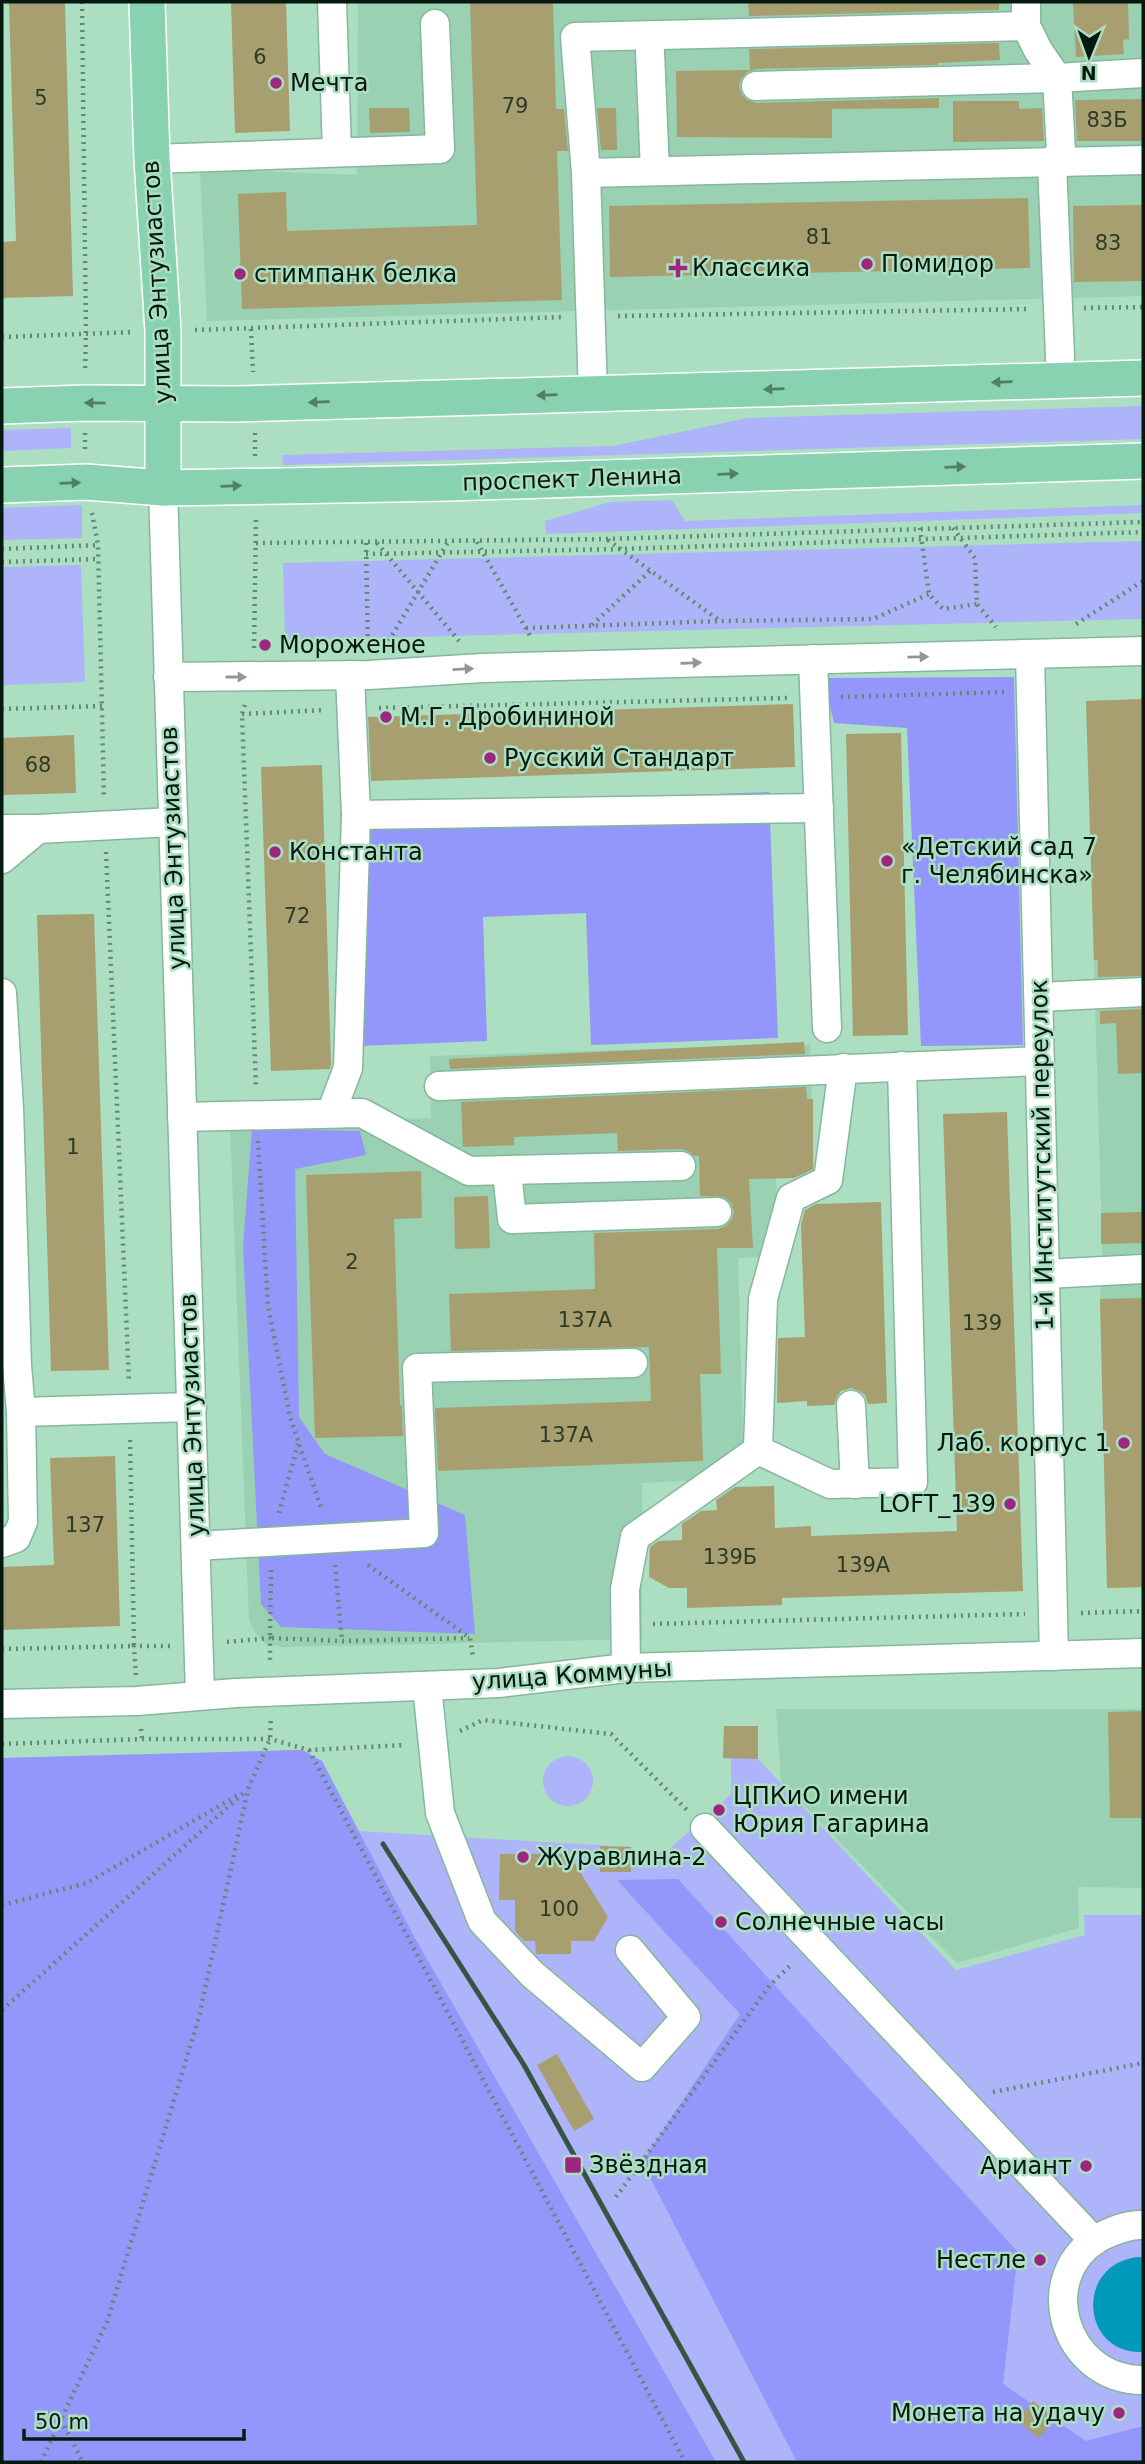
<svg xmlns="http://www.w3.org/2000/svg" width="1145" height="2464" viewBox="0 0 1145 2464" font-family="'DejaVu Sans',sans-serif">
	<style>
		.built { fill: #99d1b2 }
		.green { fill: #aeb4f9 }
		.forest { fill: #9396fa }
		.water { fill: #019abb }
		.building { fill: #a79f70 }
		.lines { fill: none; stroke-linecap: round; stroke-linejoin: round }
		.minor-casing { stroke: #86b79c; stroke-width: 31 }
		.major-casing { stroke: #fff; stroke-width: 38 }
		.path { stroke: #638874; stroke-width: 4.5; stroke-dasharray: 2 5; stroke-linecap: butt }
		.minor { stroke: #fff; stroke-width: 28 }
		.major { stroke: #88d2b2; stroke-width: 35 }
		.rail { stroke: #375344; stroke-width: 5 }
		.oneway { fill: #4e7f69 }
		.oneway2 { fill: #8f9893 }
		.poi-dot { fill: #9d267f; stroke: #acdec2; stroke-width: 2.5 }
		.labels { text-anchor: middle; stroke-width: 5; stroke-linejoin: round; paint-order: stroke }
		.number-label { font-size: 21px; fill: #2e3a28 }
		.poi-label { font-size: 24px; fill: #061910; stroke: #acdec2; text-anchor: start }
		.street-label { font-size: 24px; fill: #061910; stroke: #acdec2 }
	</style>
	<rect width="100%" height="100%" fill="#acdec2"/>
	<!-- built -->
	<g class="built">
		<path d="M358,2H1143V296L207,321L200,169L357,175Z"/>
		<path d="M1143,699V1587L1107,1588L1100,1299L1103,1271L1086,701Z"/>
		<path d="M810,1044L814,1175L776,1177L779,1256L738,1258L744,1478L642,1483V1639L281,1647L264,1643L255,1632L249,1621L230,1124L431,1118L430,1056Z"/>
		<path d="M776,1709H1143V1888L1078,1887L1079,1928L957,1963L781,1782Z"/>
	</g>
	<!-- green -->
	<g class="green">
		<path d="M1143,406V439L283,465L282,455L613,446L748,418Z"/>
		<path d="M71,428V448L2,451V430Z"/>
		<path d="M672,500L685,521L1143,505V513L546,534L545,521L610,502Z"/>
		<path d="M82,505V538L2,540V508Z"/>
		<path d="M1143,541V619L285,640L283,563Z"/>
		<path d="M81,565L85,682L2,685V567Z"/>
		<path d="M724,1726H758V1759L956,1970L1085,1935L1084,1915H1143V2462H2V1758L302,1750L322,1761L358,1831L631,1847L632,1852H666L731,1794V1759L723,1758Z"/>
		<circle cx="568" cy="1781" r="25"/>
	</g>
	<!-- forest -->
	<g class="forest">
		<path d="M1014,677L1023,1045L921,1046L907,728L834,723L823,678Z"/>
		<path d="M769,792L778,1038L591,1045L586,913L483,917L487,1041L358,1046L350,807Z"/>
		<path d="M252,1129L360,1131L366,1155L295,1169L299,1417L325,1454L465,1515L475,1634L281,1627L261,1604L243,1247Z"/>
		<path d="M302,1750L322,1761L416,1940L716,2462H2V1758Z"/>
		<path d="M678,1879L1018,2252L1003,2384L1086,2441L1143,2426V2462H797L642,2162L740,2014L617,1880Z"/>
	</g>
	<!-- water -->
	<path class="water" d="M1138,2257H1143V2352C1081,2355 1074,2264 1138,2257Z"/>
	<!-- building -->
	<g class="building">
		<path d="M9,2H65L73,296L2,298V242L16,241Z"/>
		<path d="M231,2H286L290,131L235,133Z"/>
		<path d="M470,2H553L556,109H564L568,151H557L562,300L242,309L238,194L286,192L287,231L477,225Z"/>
		<path d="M748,2H999V10L749,16Z"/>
		<path d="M1073,2H1128L1129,39L1123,40L1124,54L1076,57Z"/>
		<path d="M999,43L1000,60L938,63V65L756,69L747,72L741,79L739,86L742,95L748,100L756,103L939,98V108L832,109V138L677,137L676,71L750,70L749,49Z"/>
		<path d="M1143,99V141H1077L1075,100Z"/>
		<path d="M953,101H1019V109L1042,108L1044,141L953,142Z"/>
		<path d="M369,108H409L410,132L370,133Z"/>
		<path d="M597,108H616L617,150H601Z"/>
		<path d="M1028,198L1030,268L610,277L609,206Z"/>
		<path d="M1143,205V281L1074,282L1073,206Z"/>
		<path d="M1143,699V976L1098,977V960H1094L1086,701Z"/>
		<path d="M793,704L795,767L371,781L368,717Z"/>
		<path d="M901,733L908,1035L853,1036L846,734Z"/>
		<path d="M74,735L76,793L2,795V738Z"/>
		<path d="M322,765L331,1065L330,1069L271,1071L261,767Z"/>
		<path d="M94,914L109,1370L51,1371L37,915Z"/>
		<path d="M1143,1009V1073L1118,1074L1116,1023L1100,1024V1011Z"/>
		<path d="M804,1042L805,1054L450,1069L449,1059Z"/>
		<path d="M806,1087L807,1099H813V1169L794,1178L749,1179L753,1248H717L721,1374H700L703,1461L438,1471L435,1408L651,1401L649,1347L451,1351L449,1294L595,1289L594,1233L718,1229L726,1226L732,1219L734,1212L731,1203L724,1197L700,1196L699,1156H694L688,1151L681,1149L618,1151L617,1133L514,1137V1145L463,1147L461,1102Z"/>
		<path d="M1007,1112L1023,1591L782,1598V1605L687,1608V1588H669L649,1577L650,1547L658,1541L682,1540V1524L701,1511L717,1510L716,1500L735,1487L774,1486L775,1528L811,1526V1536L957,1531L943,1114Z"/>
		<path d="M421,1171L422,1218L394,1219L400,1405H402L403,1436L315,1438L306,1175Z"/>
		<path d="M488,1196L490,1248L455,1249L454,1197Z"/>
		<path d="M881,1202L887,1403L868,1404L865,1395L859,1391L851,1388L841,1391L837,1397L834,1405L807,1406V1401L777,1403L778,1338L805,1337L801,1225L805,1210L816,1204Z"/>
		<path d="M1143,1212V1243L1101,1244V1213Z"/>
		<path d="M1143,1298V1587L1107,1588L1100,1299Z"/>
		<path d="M115,1456L120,1626L2,1630V1567L54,1565L50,1458Z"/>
		<path d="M1143,1711V1818H1110L1108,1712Z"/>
		<path d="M724,1726H758V1759L723,1758Z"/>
		<path d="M600,1846L631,1847V1872H600Z"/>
		<path d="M500,1854H569L608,1917L594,1941H571V1954H536L535,1941H524L515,1931V1900H499Z"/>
		<path d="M557,2054L594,2119L574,2131L537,2065Z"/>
		<path d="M1033,2401L1055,2418L1039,2438L1017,2421Z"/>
	</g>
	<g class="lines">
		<!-- minor casing -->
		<g class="minor-casing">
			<g id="minor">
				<path d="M332,2L337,152"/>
				<path d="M1026,2V26L1038,50L1057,78L1061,151L1052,162L1061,381"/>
				<path d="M650,52L655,171"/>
				<path d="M756,86L1057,78L1143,73"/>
				<path d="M152,159L440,149L435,24"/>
				<path d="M586,173L1143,160"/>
				<path d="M593,394L586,173L575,37L1026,26"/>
				<path d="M163,488L200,1695"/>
				<path d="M1030,654L1054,1656"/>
				<path d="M813,659L827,1028"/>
				<path d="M168,677L369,675L482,668L1143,651"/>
				<path d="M356,815L819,808"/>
				<path d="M2,829H38"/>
				<path d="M2,859L38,829L172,822"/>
				<path d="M2,993L9,1108L17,1366L21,1412L23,1522L16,1538L2,1543"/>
				<path d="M1039,997L1143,992"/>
				<path d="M439,1086L1040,1061"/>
				<path d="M331,1113L348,1068L356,815L350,675"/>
				<path d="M182,1117L362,1113L469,1171L681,1166"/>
				<path d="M507,1172L512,1219L717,1212"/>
				<path d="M1045,1274L1143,1269"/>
				<path d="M851,1405L855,1484"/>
				<path d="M21,1412L192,1407"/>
				<path d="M758,1450L763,1299L791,1198L828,1180L843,1068"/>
				<path d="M196,1546L424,1533L417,1368L633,1363"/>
				<path d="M626,1668L625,1589L635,1537L758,1450L830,1484L913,1482L902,1066"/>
				<path d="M427,1686L440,1813L482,1921L532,1974L642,2067L686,2017L630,1950"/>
				<path d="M2,1704L137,1701L236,1693L499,1683L626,1668L1143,1653"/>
				<path d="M705,1828L1094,2241"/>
				<path d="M1143,2225C1129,2224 1115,2230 1102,2236C1032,2274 1063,2380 1143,2380"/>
			</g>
		</g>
		<!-- major casing -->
		<g class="major-casing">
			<g id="major">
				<path d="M147,2L152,159L163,331V488"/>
				<path d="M2,406L84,403L235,404L1143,378"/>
				<path d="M2,485L86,482L163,488L449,483L1143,461"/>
			</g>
		</g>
		<!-- path -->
		<g class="path">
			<path d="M82,2L86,334L85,372"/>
			<path d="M1084,308L1143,307"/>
			<path d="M618,316L1029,309"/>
			<path d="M251,329L253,372"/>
			<path d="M195,330L564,317"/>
			<path d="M2,337L134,332"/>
			<path d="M85,433V452"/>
			<path d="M255,433V456"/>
			<path d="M92,513L98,545L104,798"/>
			<path d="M920,528L929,594L943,609L977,604"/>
			<path d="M953,528L975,558L977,604L996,627"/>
			<path d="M608,540L720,621L873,619L929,594"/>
			<path d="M477,542L532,639"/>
			<path d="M256,543L607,539L1143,522"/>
			<path d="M366,543L368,647"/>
			<path d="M377,543L459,641"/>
			<path d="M2,549L98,545"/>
			<path d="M366,554L620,549L1143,532"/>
			<path d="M2,562L98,559"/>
			<path d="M1076,624L1143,581"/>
			<path d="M592,625L650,571"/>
			<path d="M526,628L719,621"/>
			<path d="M385,647L448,542"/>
			<path d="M254,648L256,517"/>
			<path d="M841,697L1004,692"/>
			<path d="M245,705L242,714L256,1087"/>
			<path d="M379,708L787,698"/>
			<path d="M2,709L103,706"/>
			<path d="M242,714L325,710"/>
			<path d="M106,852L129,1382"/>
			<path d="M258,1141L268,1306L290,1417L322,1510"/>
			<path d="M279,1513L298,1444"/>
			<path d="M335,1565L342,1641"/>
			<path d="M368,1565L470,1638L473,1657"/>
			<path d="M271,1570L270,1638L342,1641L469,1638"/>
			<path d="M1081,1613L1143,1611"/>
			<path d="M653,1624L1025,1614"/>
			<path d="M227,1642L270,1638V1663"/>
			<path d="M2,1649L134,1646L130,1436"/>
			<path d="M136,1675L134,1646H170"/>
			<path d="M141,1729L142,1739"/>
			<path d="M460,1731L483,1720L611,1734L687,1810"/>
			<path d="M2,1744L142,1739H270L309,1750L405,1745"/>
			<path d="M309,1750L685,2462"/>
			<path d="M2,1905L87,1883L238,1795"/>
			<path d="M2,2010L247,1790"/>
			<path d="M993,2092L1143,2063"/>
			<path d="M616,2197L770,1985L793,1963"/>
			<path d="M61,2420L83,2462"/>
			<path d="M41,2462L107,2322L199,2017L248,1789L270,1739L271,1718"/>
		</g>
		<!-- minor -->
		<use href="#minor" class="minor"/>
		<!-- major -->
		<use href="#major" class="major"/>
		<!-- rail -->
		<path class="rail" d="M383,1844L524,2065L744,2462"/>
	</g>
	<!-- one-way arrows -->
	<defs><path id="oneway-solid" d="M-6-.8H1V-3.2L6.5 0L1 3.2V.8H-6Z" transform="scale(1.75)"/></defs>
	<g class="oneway">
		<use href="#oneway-solid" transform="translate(1002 382) rotate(178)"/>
		<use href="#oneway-solid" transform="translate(774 389) rotate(178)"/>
		<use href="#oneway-solid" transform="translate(547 395) rotate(178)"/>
		<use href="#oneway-solid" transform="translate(319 402) rotate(178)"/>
		<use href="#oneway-solid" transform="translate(95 403) rotate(-179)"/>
		<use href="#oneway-solid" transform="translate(955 467) rotate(-2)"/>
		<use href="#oneway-solid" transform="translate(728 474) rotate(-2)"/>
		<use href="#oneway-solid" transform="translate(70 483) rotate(-2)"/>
		<use href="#oneway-solid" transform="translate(231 486) rotate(-2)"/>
	</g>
	<g class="oneway2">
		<use href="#oneway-solid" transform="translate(918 657) rotate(-1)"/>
		<use href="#oneway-solid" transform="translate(691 663) rotate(-2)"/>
		<use href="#oneway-solid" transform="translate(463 669) rotate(-3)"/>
		<use href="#oneway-solid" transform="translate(236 677)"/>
	</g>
	<!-- markers -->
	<g class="poi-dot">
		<circle cx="276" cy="83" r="7"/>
		<circle cx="867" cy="264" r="7"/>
		<path d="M674.5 257.5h7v7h7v7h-7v7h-7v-7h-7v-7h7z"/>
		<circle cx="240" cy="274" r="7"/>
		<circle cx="265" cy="645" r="7"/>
		<circle cx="386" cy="717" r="7"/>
		<circle cx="490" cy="758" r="7"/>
		<circle cx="275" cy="852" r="7"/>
		<circle cx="887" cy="861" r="7"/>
		<circle cx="1124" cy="1443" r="7"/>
		<circle cx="1010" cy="1504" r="7"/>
		<circle cx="719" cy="1810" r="7"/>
		<circle cx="523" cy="1857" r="7"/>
		<circle cx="721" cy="1922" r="7"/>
		<rect x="564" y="2156" width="18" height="18" rx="3.5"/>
		<circle cx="1086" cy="2166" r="7"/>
		<circle cx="1040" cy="2260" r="7"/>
		<circle cx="1119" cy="2413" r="7"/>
	</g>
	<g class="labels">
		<!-- number labels -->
		<g class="number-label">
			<text x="260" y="64">6</text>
			<text x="41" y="105">5</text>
			<text x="515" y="113">79</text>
			<text x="1107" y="127">83Б</text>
			<text x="819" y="244">81</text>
			<text x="1108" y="250">83</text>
			<text x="38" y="772">68</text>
			<text x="297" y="923">72</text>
			<text x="73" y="1154">1</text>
			<text x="352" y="1269">2</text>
			<text x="585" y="1327">137А</text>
			<text x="982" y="1330">139</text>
			<text x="566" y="1442">137А</text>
			<text x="85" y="1532">137</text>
			<text x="730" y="1564">139Б</text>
			<text x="863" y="1572">139А</text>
			<text x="559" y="1916">100</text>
		</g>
		<!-- poi labels -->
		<g class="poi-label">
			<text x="290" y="91">Мечта</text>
			<text x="881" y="272">Помидор</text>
			<text x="692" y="276">Классика</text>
			<text x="254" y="282">стимпанк белка</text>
			<text x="279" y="653">Мороженое</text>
			<text x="400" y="725">М.Г. Дробининой</text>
			<text x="504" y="766">Русский Стандарт</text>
			<text x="901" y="855">«Детский сад 7<tspan x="901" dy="28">г. Челябинска»</tspan></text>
			<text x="289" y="860">Константа</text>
			<text x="1110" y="1451" text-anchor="end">Лаб. корпус 1</text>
			<text x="996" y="1512" text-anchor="end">LOFT_139</text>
			<text x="733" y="1804">ЦПКиО имени<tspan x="733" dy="28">Юрия Гагарина</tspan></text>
			<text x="537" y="1865">Журавлина-2</text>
			<text x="735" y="1930">Солнечные часы</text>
			<text x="589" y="2173">Звёздная</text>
			<text x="1072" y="2174" text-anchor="end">Ариант</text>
			<text x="1026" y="2268" text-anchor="end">Нестле</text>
			<text x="1105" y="2421" text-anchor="end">Монета на удачу</text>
		</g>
		<!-- street labels -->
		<g class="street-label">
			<text transform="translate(157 282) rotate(-93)" y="8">улица Энтузиастов</text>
			<text transform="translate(572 479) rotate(-2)" y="8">проспект Ленина</text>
			<text transform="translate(173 848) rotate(-92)" y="8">улица Энтузиастов</text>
			<text transform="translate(1042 1155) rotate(-91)" y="8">1-й Институтский переулок</text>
			<text transform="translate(192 1415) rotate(-92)" y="8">улица Энтузиастов</text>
			<text transform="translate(572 1675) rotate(-4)" y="8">улица Коммуны</text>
		</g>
	</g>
	<!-- border -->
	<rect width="1145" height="2464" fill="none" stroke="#061910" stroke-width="7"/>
	<!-- north arrow -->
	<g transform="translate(1089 56) rotate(181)" stroke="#acdec2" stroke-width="5" paint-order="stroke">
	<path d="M0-5L12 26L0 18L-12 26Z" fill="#061910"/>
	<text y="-10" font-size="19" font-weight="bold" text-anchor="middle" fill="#061910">N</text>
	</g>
	<!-- scale -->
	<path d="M24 2429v10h220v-10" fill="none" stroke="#061910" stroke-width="3.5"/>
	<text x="35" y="2429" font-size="21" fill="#061910" stroke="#acdec2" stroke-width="5" paint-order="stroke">50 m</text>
</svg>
